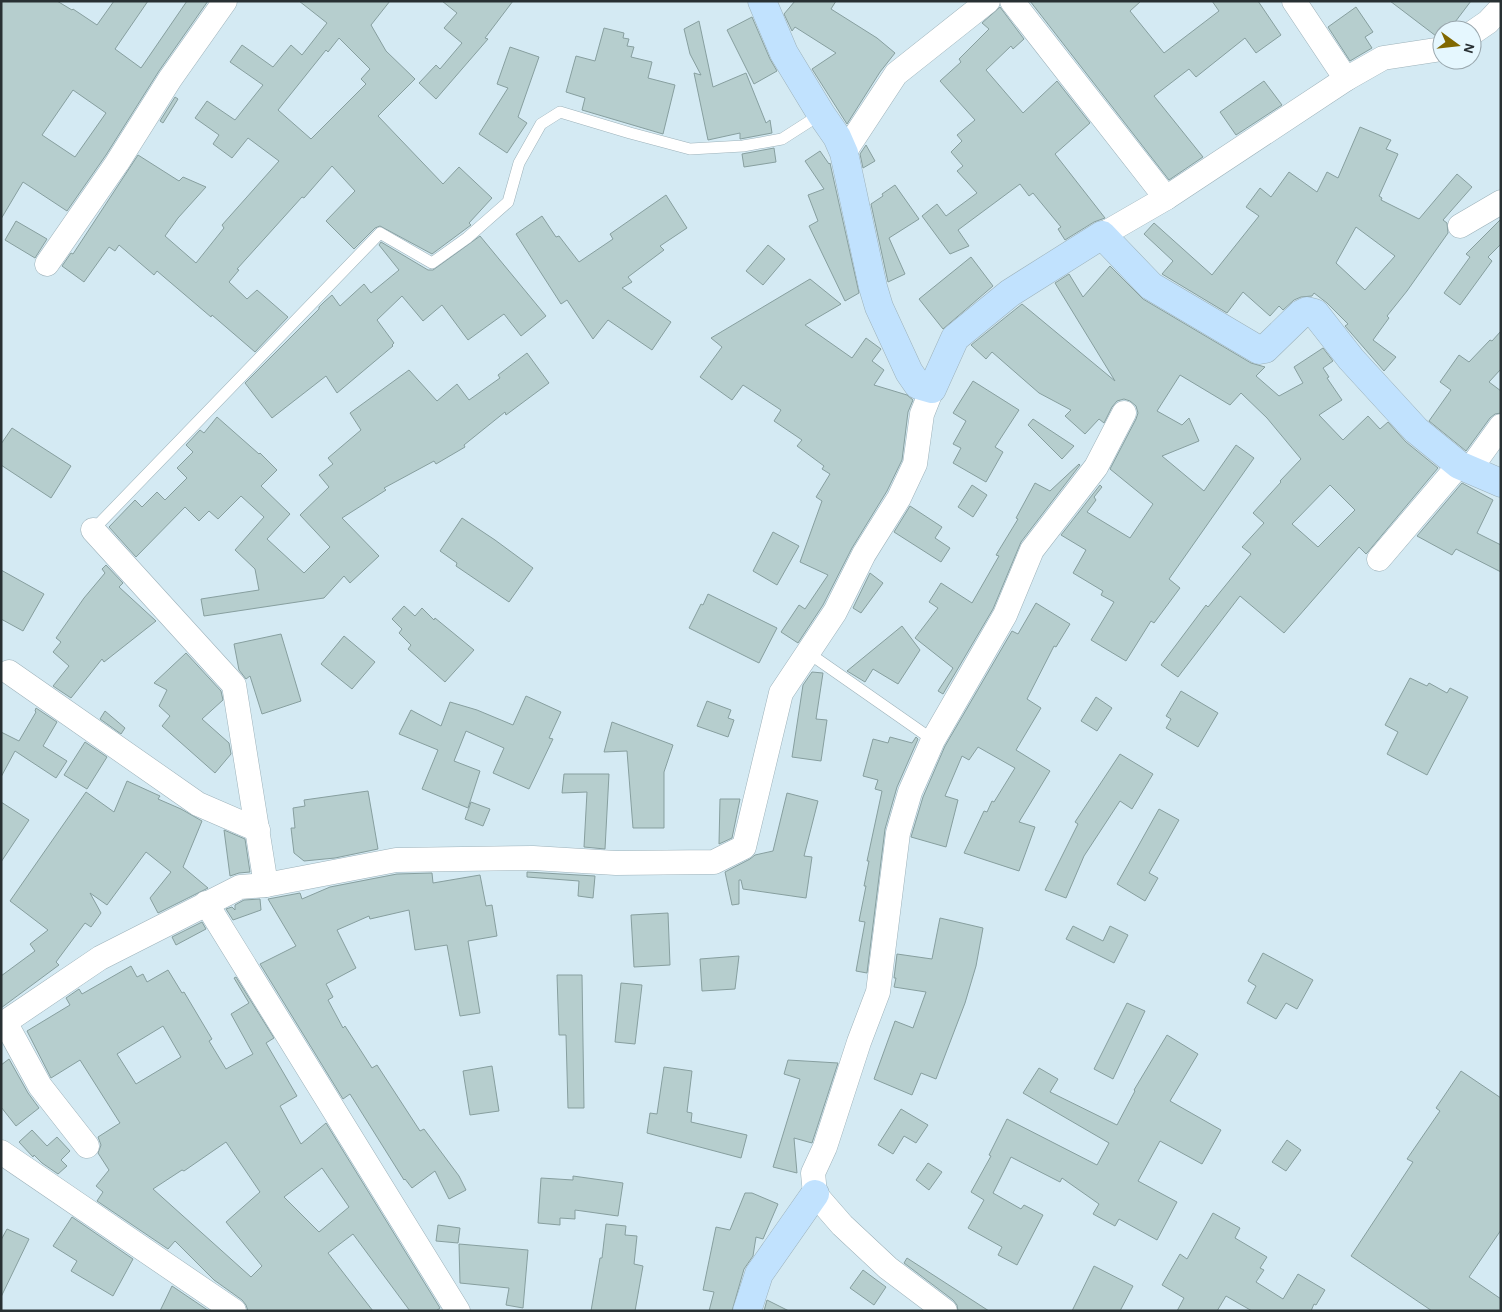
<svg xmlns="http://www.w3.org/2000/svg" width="1502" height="1312" viewBox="0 0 1502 1312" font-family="'Alegreya Sans',sans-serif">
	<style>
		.building { fill: #b6cece; stroke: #879f9f; fill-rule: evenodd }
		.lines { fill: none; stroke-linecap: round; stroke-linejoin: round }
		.lane-casing { stroke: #9db2ba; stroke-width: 12 }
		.street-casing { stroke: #9db2ba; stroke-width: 25 }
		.secondary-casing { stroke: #9db2ba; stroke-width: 29 }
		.lane { stroke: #fff; stroke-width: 11 }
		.street { stroke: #fff; stroke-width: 24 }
		.secondary { stroke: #c1e2fe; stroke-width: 28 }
	</style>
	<rect width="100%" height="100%" fill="#d4eaf3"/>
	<!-- building -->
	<g class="building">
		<path d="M1,1H57L72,10L73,9L97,25L114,1H148L115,49L141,68L187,1H208L159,71L106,155L67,211L23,182L1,219ZM73,90L106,113L75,157L42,135Z"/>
		<path d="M299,1H390L371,25L386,51L415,79L378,116L443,184L459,167L492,198L469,223L471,225L432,254L380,226L375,228L354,249L326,221L355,191L332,166L304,198L302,197L237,269L239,270L229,282L247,299L257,290L288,317L255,352L212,315L211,317L157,271L154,275L119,245L115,251L109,247L84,282L62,266L71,253L73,254L138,155L179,181L183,177L206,187L178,218L165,236L196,263L224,228L222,225L279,161L248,138L232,158L213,144L219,135L195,118L207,101L235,120L263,85L230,62L242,45L273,67L291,45L302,55L327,23ZM339,38L370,69L361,79L366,84L311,139L278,110L326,50L328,52Z"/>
		<path d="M442,1H513L485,38L488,39L436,99L419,83L436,65L440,69L462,43L444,28L457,13Z"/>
		<path d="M795,1H836L831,9L877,38L895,53L880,72L847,124L812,69L836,53L795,27L792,31L784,14Z"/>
		<path d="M1030,1H1141L1130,11L1164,53L1219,11L1212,1H1258L1281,35L1256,53L1245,38L1196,77L1189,69L1154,96L1203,157L1169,180Z"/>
		<path d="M1390,1H1471L1449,30H1442V36H1436Z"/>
		<path d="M1000,7L1024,39L1013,49L1011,46L986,70L1023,113L1057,81L1090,123L1055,154L1105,218L1094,222L1065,240L1058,229L1061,227L1033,193L1029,196L1020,184L958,230L969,246L950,254L922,216L937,204L946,216L977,193L957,171L963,166L951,152L962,141L957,135L975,120L940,81L961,62L959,59L989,29L982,23Z"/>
		<path d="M1356,7L1373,32L1365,37L1372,48L1350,61L1328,27Z"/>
		<path d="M752,17L770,59L777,71L754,84L727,30Z"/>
		<path d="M699,21L713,87L746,73L766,123L770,120L772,133L740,139V133L708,140L694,73L701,75L690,54L684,29Z"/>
		<path d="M604,28L624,33L623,38L629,39L627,46L634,47L631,57L652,62L648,78L675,85L663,134L582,110L585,98L566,92L576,56L595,61Z"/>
		<path d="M510,47L539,57L518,117L527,123L507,153L479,134L508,88L497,84Z"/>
		<path d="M1264,81L1282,105L1236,135L1220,112Z"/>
		<path d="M175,97L178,99L163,123L160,121Z"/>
		<path d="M1360,127L1391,140L1386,149L1398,154L1379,196L1382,198L1381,200L1419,219L1457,174L1472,187L1443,220L1447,223L1448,233L1407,291L1387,316L1389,318L1373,340L1396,357L1384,371L1345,326L1348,324L1327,303L1314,293L1312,296L1301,297L1294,300L1283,310L1279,306L1270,316L1243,292L1227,313L1162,274L1173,261L1144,234L1154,223L1212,275L1259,216L1246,207L1260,188L1271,197L1289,172L1317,192L1327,172L1338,178ZM1356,227L1395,256L1365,290L1336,263Z"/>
		<path d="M866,145L875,161L863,168L860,154Z"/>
		<path d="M774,148L776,162L744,167L742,154Z"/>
		<path d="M820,151L829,164L830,163L859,293L845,301L809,226L818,221L808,195L824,189L805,161Z"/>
		<path d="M895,185L919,219L889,238L905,274L888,282L871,204L883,196L882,194Z"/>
		<path d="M666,195L687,228L660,246L664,250L628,277L632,282L622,288L671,322L652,350L608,320L593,339L567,300L561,304L516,234L542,216L556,237L559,236L579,262L613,239L610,234Z"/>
		<path d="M1501,219V244L1488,257L1492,261L1460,305L1444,293L1470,257L1466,254Z"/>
		<path d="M16,221L47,239L35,258L5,240Z"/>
		<path d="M480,236L546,316L521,336L504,314L468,340L442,305L423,321L402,296L377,320L394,343L392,345L393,346L337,393L326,376L272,418L245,383L319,309V307L324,302L332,295L340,306L364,284L371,293L399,270L379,245L381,242L428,270H433Z"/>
		<path d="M768,245L785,259L763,285L746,271Z"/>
		<path d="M971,257L993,286L943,329L919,299Z"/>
		<path d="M1110,266L1143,299L1251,363L1265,367L1256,376L1279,396L1303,383L1294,367L1323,348L1333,361L1323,368L1329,377L1327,378L1342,400L1319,415L1343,440L1368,416L1380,429L1388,422L1406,442L1438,468L1367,553L1366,554L1359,547L1284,633L1240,596L1178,677L1161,665L1206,605L1208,607L1251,554L1242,547L1264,523L1253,513L1281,482L1280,481L1301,459L1267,418L1241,393L1230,405L1180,375L1157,411L1182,425L1189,418L1199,441L1162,456L1204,491L1236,445L1254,458L1169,579L1180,588L1154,623L1151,621L1126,661L1091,640L1114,602L1101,595L1103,591L1073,573L1086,550L1061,535L1100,485L1102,487L1094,497L1096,500L1087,512L1130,538L1153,504L1110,469L1136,419L1138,413L1136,406L1130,401L1124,399L1117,401L1112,407L1104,423L1099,419L1085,434L1065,416L1071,410L1039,393L992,352L986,359L971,345L1022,304L1115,381L1055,283L1069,274L1083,297ZM1330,485L1355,510L1318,547L1292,524Z"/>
		<path d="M810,279L841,304L805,325L852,358L866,338L881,349L872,361L884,370L874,385L907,395L913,400L908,412L902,460L887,491L852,548L823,605L798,643L781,632L799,605L805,609L828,575L800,562L822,501L816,497L830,474L822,469L824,466L797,446L802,440L774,421L781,410L743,385L732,400L700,377L722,347L711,338Z"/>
		<path d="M1501,331V369L1489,382L1501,391V413L1495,414L1490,418L1466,451L1429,421L1451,390L1440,382L1459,355L1469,362L1490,340L1492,341Z"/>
		<path d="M527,353L549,383L506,415L505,412L464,445L465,447L436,464L434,461L384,488L386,490L342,518L379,556L350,583L344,576L324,598L204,616L201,599L259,590L255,569L235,550L264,517L241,496L218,519L209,511L199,521L185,507L136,557L109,527L135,500L142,507L157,492L165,500L187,478L177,468L193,452L186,445L200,430L204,433L217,417L259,454L260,453L277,470L261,486L290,514L267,539L304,573L330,547L300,515L329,487L319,475L333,464L328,458L361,430L350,413L409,370L437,401L457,384L469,400L500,378L498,375Z"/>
		<path d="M973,381L1019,410L995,447L1003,452L986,482L953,463L961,448L953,444L966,421L953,413Z"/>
		<path d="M1033,419L1074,446L1062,459L1028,425Z"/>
		<path d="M12,428L71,466L51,498L1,465V444Z"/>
		<path d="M1079,464L1080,465L1021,542L993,609L943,694L938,691L953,668L915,638L938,608L929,602L941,583L972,603L999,556L996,555L1018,519L1016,518L1035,483L1050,491Z"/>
		<path d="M1462,483L1493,500L1477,533L1501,545V572L1456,549L1452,555L1417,536Z"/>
		<path d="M972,485L987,495L973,517L958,507Z"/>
		<path d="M910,506L942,527L935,538L950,548L941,562L894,532Z"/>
		<path d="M462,518L495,540L533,568L509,602L456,566L457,563L440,551Z"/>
		<path d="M773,532L799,546L777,585L753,571Z"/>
		<path d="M106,565L123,583L119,587L156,621L104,662L102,659L71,698L53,686L69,666L53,652L61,642L56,638L84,598L105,573L102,569Z"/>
		<path d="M1,570L44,594L23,631L1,619Z"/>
		<path d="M870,573L883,583L861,613L853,608Z"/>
		<path d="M708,594L777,628L759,663L689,628L701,604L703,605Z"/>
		<path d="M1036,603L1070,624L1056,647L1054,646L1027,699L1041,708L1016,750L1050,771L1019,822L1035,827L1019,871L964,853L984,811L987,812L992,801L994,802L1015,768L978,747L969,760L962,756L945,796L958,800L946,847L911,837L923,797L945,746L1012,631L1018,634Z"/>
		<path d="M404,606L415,616L422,608L434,620L435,618L474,650L445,682L408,649L411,645L399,633L402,629L392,619Z"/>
		<path d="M902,626L920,650L898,684L873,669L865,682L847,671Z"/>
		<path d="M281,634L301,701L262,714L250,676L246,679L239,670L234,644Z"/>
		<path d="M344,636L375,662L352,689L321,664Z"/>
		<path d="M186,653L221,691L223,700L202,719L229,743L231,754L215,773L162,726L170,716L159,706L167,690L154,683Z"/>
		<path d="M812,672L823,673L816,719L827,720L821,761L792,757L803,685Z"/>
		<path d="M1410,678L1427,686L1429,683L1447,693L1450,688L1468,697L1427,775L1387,754L1398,732L1385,725Z"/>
		<path d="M1181,691L1218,713L1198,747L1166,728L1171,719L1166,716Z"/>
		<path d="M526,696L561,712L549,738L553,739L529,789L493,773L504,748L466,731L454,761L480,771L468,808L422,789L438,750L399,734L411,710L441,726L450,702L477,710L513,725Z"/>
		<path d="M1096,697L1112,708L1097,731L1081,721Z"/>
		<path d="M707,701L731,710L728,718L734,720L728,737L697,726Z"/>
		<path d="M36,708L57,722L43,746L67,761L56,778L15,751L1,777V732L19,741L36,712L35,711Z"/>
		<path d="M105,711L125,728L121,734L100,719Z"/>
		<path d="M612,722L673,745L664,772V828H633L627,751L604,752Z"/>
		<path d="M890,737L912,743L916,737L918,739L897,787L885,829L867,973L856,971L865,922L859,921L866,886H864L869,861H867L882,791L875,789L878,780L863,776L873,739L888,743Z"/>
		<path d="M85,742L107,757L87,789L64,775Z"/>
		<path d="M1120,754L1153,774L1132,809L1120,801L1084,856L1066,898L1045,890L1078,824L1075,822Z"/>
		<path d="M564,774H609L605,849L584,847L587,792L562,793Z"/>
		<path d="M127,781L160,796L158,799L181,809L202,821L183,867L208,888L158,913L150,898L171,872L146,852L107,905L90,893L101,913L91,927L85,923L56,962L59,965L1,1008V976L35,951L30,944L48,930L10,901L86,792L114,812Z"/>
		<path d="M368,791L378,849L335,858L304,861L294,853L291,828H295L293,808L305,806L304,800Z"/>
		<path d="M787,793L818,801L804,856L812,857L806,898L743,889L741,880H739V904L732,905L725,872L750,859L755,855L773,851Z"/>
		<path d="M720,799H740L732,838L719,844Z"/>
		<path d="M1,802L29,820L1,862Z"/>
		<path d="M471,802L490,809L483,826L465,819Z"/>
		<path d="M1159,809L1179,820L1149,873L1158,878L1145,901L1117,884Z"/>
		<path d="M224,830L245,839L250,872L239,873L230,876Z"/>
		<path d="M527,872L595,876L593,898L578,896L579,881L527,877Z"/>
		<path d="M432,873L433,883L480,875L486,906L492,905L497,936L468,941L480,1013L460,1016L447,945L415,950L409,910L370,919L369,916L337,930L356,968L326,984L333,997L328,1000L343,1028L345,1026L372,1068L377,1065L420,1131L424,1129L459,1176L466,1190L449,1199L435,1171L412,1188L405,1179L404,1180L350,1094L343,1099L260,964L296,946L268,899L300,893L302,899L330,887L397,874Z"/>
		<path d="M260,899L261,910L233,920L226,909L232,907L235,910V905L244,900Z"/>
		<path d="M668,913L670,965L634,967L631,915Z"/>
		<path d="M940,918L983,928L976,966L965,1003L936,1079L921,1073L912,1095L874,1079L895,1021L913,1028L926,992L894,987L896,978H894L897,954L932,959Z"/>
		<path d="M202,922L206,929L176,945L172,937Z"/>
		<path d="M1073,926L1103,941L1110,926L1128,935L1114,963L1066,939Z"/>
		<path d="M1263,953L1313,980L1297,1009L1286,1003L1276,1019L1247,1003L1256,986L1248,981Z"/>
		<path d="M739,956L735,989L702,991L700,959Z"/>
		<path d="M131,966L137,977L143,974L147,982L168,970L182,993L184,992L212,1039L209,1041L226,1069L253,1054L231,1014L249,1003L234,978L236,977L274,1038L266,1043L297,1096L280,1106L301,1144L326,1123L440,1308L436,1311H410L353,1234L328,1253L373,1311H248L246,1305L242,1300L214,1280L175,1241L168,1249L97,1201L103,1192L96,1186L109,1170L98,1153L101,1145L98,1137L120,1123L80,1060L51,1078L27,1031L70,1005L66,998L79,989L82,994ZM163,1026L181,1057L136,1084L117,1054ZM226,1142L260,1192L226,1222L262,1266L251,1277L153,1189L182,1170L184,1171ZM322,1168L349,1207L319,1232L284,1197Z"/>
		<path d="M557,975H582L584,1108H568L566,1035H559Z"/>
		<path d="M621,983L642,985L635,1044L615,1042Z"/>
		<path d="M1127,1003L1145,1011L1113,1079L1094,1069Z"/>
		<path d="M1167,1035L1198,1054L1170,1101L1221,1130L1202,1164L1160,1141L1138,1181L1177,1202L1157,1240L1119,1219L1115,1226L1093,1214L1099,1204L1062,1178L1060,1182L1011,1157L993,1193L1021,1209L1024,1205L1043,1215L1017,1265L998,1255L1002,1247L968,1228L984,1200L971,1192L991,1156L989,1155L1007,1119L1097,1165L1109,1143L1023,1093L1039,1068L1058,1079L1050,1092L1117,1125L1135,1091L1134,1090Z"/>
		<path d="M9,1059L28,1093L39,1108L16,1126L1,1107V1065Z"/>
		<path d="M788,1060L838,1063L812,1143L794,1138L797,1173L773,1167L800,1079L784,1074Z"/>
		<path d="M492,1066L499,1111L470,1115L463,1071Z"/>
		<path d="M664,1067L692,1071L687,1112L692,1113L691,1122L747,1135L741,1158L647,1133L650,1113L657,1114Z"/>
		<path d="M1461,1071L1501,1098V1230L1469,1277L1501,1299V1311H1432L1351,1256L1413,1162L1407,1159L1440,1111L1436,1108Z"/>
		<path d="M901,1109L928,1125L916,1143L904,1136L893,1154L878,1145Z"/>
		<path d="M32,1130L47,1146L57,1137L70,1151L61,1160L67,1166L58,1174L42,1163L34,1155L33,1157L19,1142Z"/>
		<path d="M1287,1140L1301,1150L1286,1171L1272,1162Z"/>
		<path d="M928,1163L942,1172L929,1190L916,1180Z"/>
		<path d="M573,1176L623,1183L618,1216L575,1210V1219L560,1218V1225L538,1223L541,1178L573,1180Z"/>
		<path d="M745,1193H752L778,1204L763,1239L756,1237L753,1256L744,1269L732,1311H709L714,1292L703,1290L716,1227L730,1230Z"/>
		<path d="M1213,1213L1240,1228L1235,1238L1267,1257L1260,1268L1264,1270L1256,1282L1283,1299L1298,1274L1325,1290L1316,1305L1314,1304L1311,1311H1252L1226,1296L1217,1311H1177L1184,1298L1162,1285L1180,1254L1187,1259Z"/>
		<path d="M72,1217L133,1259L113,1296L71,1271L77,1261L53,1246Z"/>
		<path d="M606,1224L626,1226L625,1235L637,1236L634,1264L643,1266L635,1311H591L600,1258H602Z"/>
		<path d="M438,1225L460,1228L458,1243L436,1241Z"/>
		<path d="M7,1229L29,1239L1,1297V1240Z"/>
		<path d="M459,1244L528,1250L523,1308L506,1305L509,1288L460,1283Z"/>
		<path d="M907,1258L989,1311H958L957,1305L953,1300L904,1263Z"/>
		<path d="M1094,1266L1133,1286L1120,1311H1072Z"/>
		<path d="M863,1270L886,1287L874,1305L850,1288Z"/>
		<path d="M172,1286L209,1311H160Z"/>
		<path d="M767,1300L789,1311H764Z"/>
	</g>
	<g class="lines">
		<!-- lane casing -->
		<g class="lane-casing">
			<g id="lane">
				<path d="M93,530L380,233L432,263L467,238L508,202L519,163L541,124L560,112L630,133L690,149L743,146L782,139L821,114"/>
				<path d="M807,652L933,740"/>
			</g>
		</g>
		<!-- street casing -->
		<g class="street-casing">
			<g id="street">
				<path d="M1012,1L1166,198"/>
				<path d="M1294,1L1346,79"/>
				<path d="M1472,33L1488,22L1501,8"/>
				<path d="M844,153L896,74L988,1"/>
				<path d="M1460,226L1501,202"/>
				<path d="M1102,235L1166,198L1346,79L1383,58L1442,49"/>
				<path d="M47,264L117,163L170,79L225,1"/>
				<path d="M1470,469L1501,426"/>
				<path d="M93,530L234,685L266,885"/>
				<path d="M1379,559L1459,465"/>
				<path d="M9,672L198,804L258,830"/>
				<path d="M206,903L458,1311"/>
				<path d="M5,1022L40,1086L87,1146"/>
				<path d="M1,1025L100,958L240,887L266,885L396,860L533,858L616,863L714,862L744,847L781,693L835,612L864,554L899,498L915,464L922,414L932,389"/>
				<path d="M1,1152L234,1311"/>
				<path d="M945,1311L888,1268L842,1225L815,1194L813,1173L825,1147L859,1042L878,992L898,833L910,792L933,740L1005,615L1032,550L1096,467L1124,413"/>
			</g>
		</g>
		<!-- secondary casing -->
		<g class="secondary-casing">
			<g id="secondary">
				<path d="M762,1L784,53L821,114L837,137L844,153L873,287L879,307L909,372L918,385L932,389L955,338L1010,293L1102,235L1151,286L1259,350L1265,349L1301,314L1307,311L1315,313L1351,359L1416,430L1459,465L1501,483"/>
				<path d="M747,1311L759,1274L815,1194"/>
			</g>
		</g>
		<!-- lane -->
		<use href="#lane" class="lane"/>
		<!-- street -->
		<use href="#street" class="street"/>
		<!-- secondary -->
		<use href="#secondary" class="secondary"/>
	</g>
	<!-- border -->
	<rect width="1502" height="1312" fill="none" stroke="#283033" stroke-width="5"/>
	<!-- north arrow -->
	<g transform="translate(1457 45) rotate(105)"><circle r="24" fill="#e5f7fe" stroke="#99a7ad"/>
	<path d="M0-4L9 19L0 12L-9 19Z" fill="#806800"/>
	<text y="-8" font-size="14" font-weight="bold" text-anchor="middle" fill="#283033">N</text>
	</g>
</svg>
